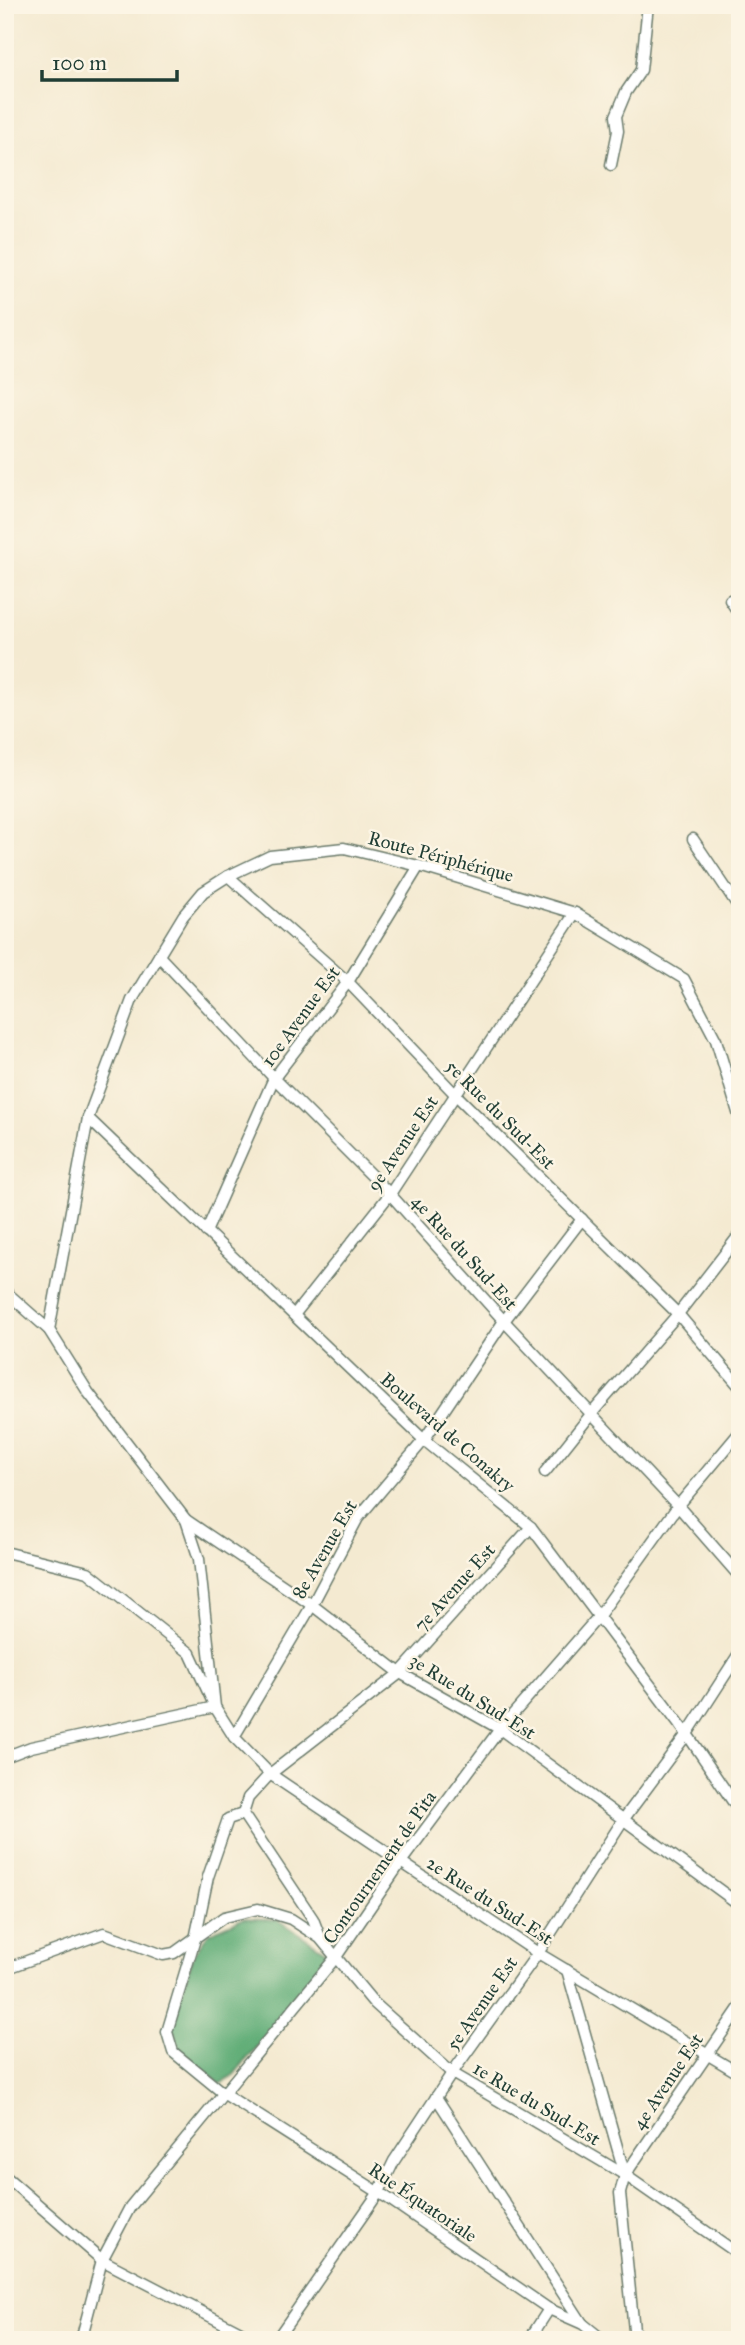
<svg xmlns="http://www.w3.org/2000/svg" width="745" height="2345" viewBox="0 0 745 2345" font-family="'IM FELL Great Primer',serif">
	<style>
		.forest { fill: #61ad77; stroke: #407556; stroke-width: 2 }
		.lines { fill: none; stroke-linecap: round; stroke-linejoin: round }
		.minor-casing { stroke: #6a7a6b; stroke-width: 13 }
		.minor { stroke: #fff; stroke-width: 10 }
		.labels { text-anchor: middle; stroke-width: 5; stroke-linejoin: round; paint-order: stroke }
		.street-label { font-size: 19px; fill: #1f3d34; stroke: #fcf5e5 }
	</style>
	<rect width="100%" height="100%" fill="#fcf5e5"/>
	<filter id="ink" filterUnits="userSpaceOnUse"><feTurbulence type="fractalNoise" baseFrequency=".0143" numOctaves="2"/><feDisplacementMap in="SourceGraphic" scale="14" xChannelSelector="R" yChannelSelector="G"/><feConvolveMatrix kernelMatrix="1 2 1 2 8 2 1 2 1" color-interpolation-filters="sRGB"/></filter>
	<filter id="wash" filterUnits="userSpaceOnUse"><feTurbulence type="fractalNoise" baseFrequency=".00686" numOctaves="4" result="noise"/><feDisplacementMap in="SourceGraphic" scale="28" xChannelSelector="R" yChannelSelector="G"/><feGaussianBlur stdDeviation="1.57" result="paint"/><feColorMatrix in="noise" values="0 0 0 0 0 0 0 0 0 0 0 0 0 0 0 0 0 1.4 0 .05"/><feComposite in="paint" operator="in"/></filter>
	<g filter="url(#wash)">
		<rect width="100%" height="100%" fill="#f4ead1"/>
		<!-- forest -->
		<path class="forest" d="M244,1918L278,1920L327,1952V1962L232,2077L220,2084L180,2052L172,2025L194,1953L209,1933Z"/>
	</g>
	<g filter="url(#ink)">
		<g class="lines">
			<!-- minor casing -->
			<g class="minor-casing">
				<g id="minor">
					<path d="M611,165L618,131L616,116L626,92L641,70L648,5"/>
					<path d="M740,597L730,600L740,615"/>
					<path d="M693,839L740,909"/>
					<path d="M228,876L348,982L456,1095L678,1314L740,1387"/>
					<path d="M159,956L274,1078L390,1194L504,1321L678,1506L740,1577"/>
					<path d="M88,1118L424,1440L531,1527L687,1734L740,1812"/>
					<path d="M206,1232L274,1078L348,982L419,866"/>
					<path d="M5,1291L49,1330L88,1392L186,1520L199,1559L215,1707L234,1737L270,1774L401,1862L538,1953L740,2074"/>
					<path d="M294,1315L390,1194L575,913"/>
					<path d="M49,1330L88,1118L132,1000L183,916L203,892L228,876L270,856L344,848L419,866L575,913L684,979L716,1040L740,1119"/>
					<path d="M545,1472L592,1413L678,1314L740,1234"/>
					<path d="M186,1520L312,1605L400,1673L500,1729L740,1905"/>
					<path d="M5,1552L88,1572L190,1653L215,1707L31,1747L5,1757"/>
					<path d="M234,1737L312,1605L358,1518L424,1440L504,1321L582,1219"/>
					<path d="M243,1814L228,1819L208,1877L195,1939L167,2032L173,2052L223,2093L386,2197L549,2309L583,2324L603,2340"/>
					<path d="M320,1937L313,1919L243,1814L248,1798L270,1774L400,1673L531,1527"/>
					<path d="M5,1969L104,1933L163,1955L174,1953L224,1917L258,1909L291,1919L320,1938L373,2002L452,2073L625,2175L740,2255"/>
					<path d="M567,1970L625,2175L620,2193L635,2340"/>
					<path d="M436,2097L582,2323"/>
					<path d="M625,2175L740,2007"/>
					<path d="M5,2176L102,2260L256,2340"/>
					<path d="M81,2340L102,2260L130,2207L336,1957L401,1862L500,1729L598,1617L678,1506L740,1432"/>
					<path d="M276,2340L379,2192L394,2161L452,2073L538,1953L623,1820L687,1734L740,1652"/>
					<path d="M529,2340L549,2309"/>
				</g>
			</g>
			<!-- minor -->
			<use href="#minor" class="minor"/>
		</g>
	</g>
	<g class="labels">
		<!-- street labels -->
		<g class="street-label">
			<text transform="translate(441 856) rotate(15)" y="7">Route Périphérique</text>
			<text transform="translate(300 1016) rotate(-54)" y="7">10e Avenue Est</text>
			<text transform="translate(501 1114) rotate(45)" y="7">5e Rue du Sud-Est</text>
			<text transform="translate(402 1143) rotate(-56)" y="7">9e Avenue Est</text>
			<text transform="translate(465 1252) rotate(48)" y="7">4e Rue du Sud-Est</text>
			<text transform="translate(448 1432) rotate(41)" y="7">Boulevard de Conakry</text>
			<text transform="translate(324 1549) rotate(-60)" y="7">8e Avenue Est</text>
			<text transform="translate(454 1587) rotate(-48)" y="7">7e Avenue Est</text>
			<text transform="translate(473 1696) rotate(32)" y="7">3e Rue du Sud-Est</text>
			<text transform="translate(379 1867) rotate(-55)" y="7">Contournement de Pita</text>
			<text transform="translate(490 1900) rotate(33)" y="7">2e Rue du Sud-Est</text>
			<text transform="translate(481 2003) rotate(-55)" y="7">5e Avenue Est</text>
			<text transform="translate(667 2081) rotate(-56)" y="7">4e Avenue Est</text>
			<text transform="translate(537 2103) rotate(31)" y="7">1e Rue du Sud-Est</text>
			<text transform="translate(423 2202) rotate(34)" y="7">Rue Équatoriale</text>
		</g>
	</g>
	<!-- margin -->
	<rect width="745" height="2345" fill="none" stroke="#fcf5e5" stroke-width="28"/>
	<!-- scale -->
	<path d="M42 70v10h135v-10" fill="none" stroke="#1f3d34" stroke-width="3.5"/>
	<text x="52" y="70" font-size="21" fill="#1f3d34" stroke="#fcf5e5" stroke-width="5" paint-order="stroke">100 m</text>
</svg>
